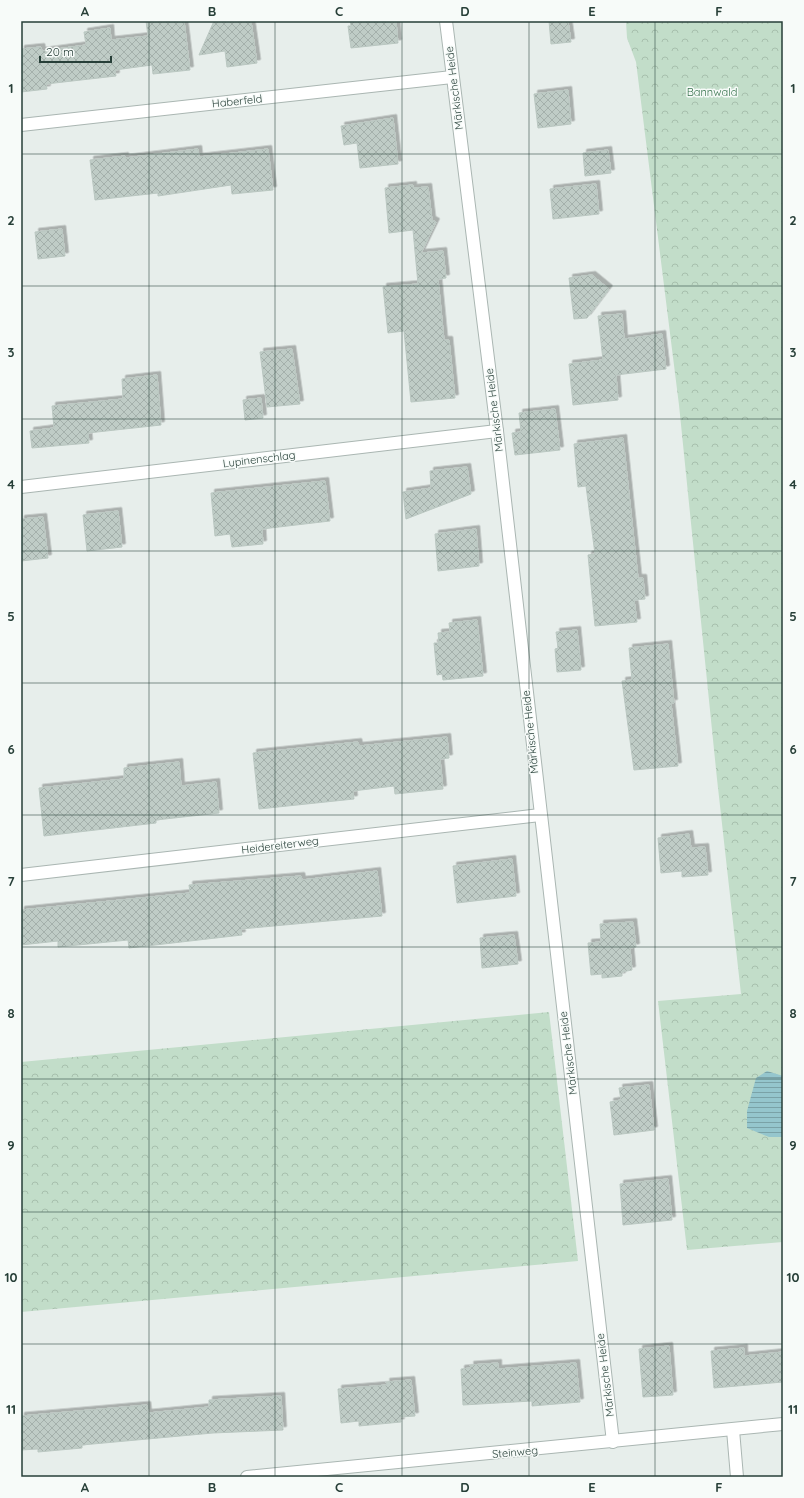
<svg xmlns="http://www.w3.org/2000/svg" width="804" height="1498" viewBox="0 0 804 1498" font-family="Quicksand,sans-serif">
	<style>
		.forest { fill: url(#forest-crowns) }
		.water { fill: url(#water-rules) }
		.building { fill: url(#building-cross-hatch); stroke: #bac7c1; filter: url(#shadow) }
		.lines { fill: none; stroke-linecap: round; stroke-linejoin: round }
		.street-casing { stroke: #aab6b2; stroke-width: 14 }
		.street { stroke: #fff; stroke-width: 12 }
		.grid { fill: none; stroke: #273f38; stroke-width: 1; stroke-opacity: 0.55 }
		.labels { text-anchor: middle; stroke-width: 3; stroke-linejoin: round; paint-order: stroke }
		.street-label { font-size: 11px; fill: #273f38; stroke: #f7fbf9 }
		.park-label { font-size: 11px; fill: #35724b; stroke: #f7fbf9 }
		.neatline { fill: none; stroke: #273f38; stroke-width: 1.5 }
		.grid-label { font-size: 13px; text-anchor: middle; font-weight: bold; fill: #273f38 }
	</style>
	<defs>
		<pattern id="forest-crowns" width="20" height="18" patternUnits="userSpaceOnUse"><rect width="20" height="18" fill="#c2ddc9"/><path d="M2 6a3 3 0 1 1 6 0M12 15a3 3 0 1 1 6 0" fill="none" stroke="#a7bfad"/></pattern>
		<pattern id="water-rules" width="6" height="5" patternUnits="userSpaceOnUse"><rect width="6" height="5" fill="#95c6cd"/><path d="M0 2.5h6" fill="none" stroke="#7aa2a7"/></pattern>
		<pattern id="building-cross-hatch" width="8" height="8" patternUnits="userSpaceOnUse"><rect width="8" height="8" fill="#bfccc6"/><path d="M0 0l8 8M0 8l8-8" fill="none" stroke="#a4b0ab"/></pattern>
		<filter id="shadow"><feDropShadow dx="3.5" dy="-3.5" stdDeviation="0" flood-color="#0004"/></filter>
	</defs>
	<rect width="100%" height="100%" fill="#e7eeeb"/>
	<!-- forest -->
	<g class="forest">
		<path d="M626,21H783V1242L687,1250L658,1001L741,994L717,779L679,405L636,62L627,38Z"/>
		<path d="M549,1012L578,1261L21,1312V1062Z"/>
	</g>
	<!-- water -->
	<path class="water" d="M767,1071L783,1076V1137H769L747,1128V1111L756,1078Z"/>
	<!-- building -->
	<g class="building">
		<path d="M146,21H184L190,70L153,74L152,65L115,70L116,76L46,84L47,89L21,92V49L41,47L42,51L86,45L84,32L110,28L111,40L148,36Z"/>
		<path d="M214,21H251L257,63L227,67L225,51L199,55Z"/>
		<path d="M350,21H396L398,43L351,48L348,26H351Z"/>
		<path d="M549,21H568L571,42L551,44Z"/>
		<path d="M568,90L571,124L538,128L534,94Z"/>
		<path d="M393,118L398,164L360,168L357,143L344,145L341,126Z"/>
		<path d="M198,149L199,157L268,149L273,190L232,194L231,185L158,196V193L95,200L90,160L125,156V158Z"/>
		<path d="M608,150L611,173L585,176L583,153Z"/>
		<path d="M596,184L599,214L553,219L550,189Z"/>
		<path d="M413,185V188L428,187L432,220L436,222L421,253L443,251L446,278L438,279L444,340H449L455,398L411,402L404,331L388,333L383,287L418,284L413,230L389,233L385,188Z"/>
		<path d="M62,229L65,256L38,259L35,232Z"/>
		<path d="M592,275L609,289L587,318L574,319L569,278Z"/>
		<path d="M622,314L624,339L662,334L666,369L616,375L618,400L573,405L569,364L603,360L598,316Z"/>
		<path d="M292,349L300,404L267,407L260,352Z"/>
		<path d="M157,375L161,425L88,433L89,443L32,448L30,431L54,428L52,406L123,399L122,379Z"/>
		<path d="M261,398L263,418L245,420L243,400Z"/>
		<path d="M555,409L560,450L515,455L512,433L521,432L519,413Z"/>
		<path d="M623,438L638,578H643L645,599L634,600L637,622L595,626L588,555L595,554L586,486L578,487L574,444Z"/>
		<path d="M467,467L471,494L406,519L403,492L431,488L430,471Z"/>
		<path d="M325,481L330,521L262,529L263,544L232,547L230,534L215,536L211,493Z"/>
		<path d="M118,511L122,547L87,551L83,515Z"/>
		<path d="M43,517L48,558L21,561V519Z"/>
		<path d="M476,529L479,566L438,571L435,534Z"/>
		<path d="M477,620L483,676L443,680L442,674L437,675L434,643H439L438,633L450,632L449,623Z"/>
		<path d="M577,630L581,670L557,672L555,649L558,648L556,632Z"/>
		<path d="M668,644L674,703H671L678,766L634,770L622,681L632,680L629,648Z"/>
		<path d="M447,737L449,758L440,759L443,789L395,794L394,786L353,791L354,799L259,809L253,753L358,742L359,746Z"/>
		<path d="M179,762L181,786L216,782L219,813L156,820V823L44,836L39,788L124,779V768Z"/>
		<path d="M689,834L691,848L705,847L708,875L682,877V871L661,873L658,838Z"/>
		<path d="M512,859L516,896L457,903L453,866Z"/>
		<path d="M377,871L382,916L241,929L242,935L129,948L128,940L58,947V941L21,945V910L190,893L189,885L301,876L302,880Z"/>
		<path d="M633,922L636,947L630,948L632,970L622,972V976L602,978V974L591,975L588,943L601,942L600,924Z"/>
		<path d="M514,935L518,964L482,968L480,938Z"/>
		<path d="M649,1085L654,1130L614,1135L610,1102L621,1100L619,1088Z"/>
		<path d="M668,1179L672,1220L623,1225L620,1184Z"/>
		<path d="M669,1346L673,1395L643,1397L639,1349Z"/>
		<path d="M744,1348V1356L783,1352V1382L714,1388L711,1351Z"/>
		<path d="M498,1363V1369L576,1363L580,1402L532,1406V1401L463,1405L461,1369L471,1368L470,1365Z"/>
		<path d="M411,1380L415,1416L400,1417L401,1422L359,1426V1421L341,1423L338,1389L387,1385L386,1382Z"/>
		<path d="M281,1396L283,1430L213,1433L82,1445V1448L38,1452V1449L21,1450V1416L147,1405L148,1413L209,1407V1400Z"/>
	</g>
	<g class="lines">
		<!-- street casing -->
		<g class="street-casing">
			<g id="street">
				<path d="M446,21L497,431L613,1442"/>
				<path d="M21,125L452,77"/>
				<path d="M21,487L497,431"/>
				<path d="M21,875L540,815"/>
				<path d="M733,1430L737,1477"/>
				<path d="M247,1477L783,1424"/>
			</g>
		</g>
		<!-- street -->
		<use href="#street" class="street"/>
	</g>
	<!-- grid -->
	<path class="grid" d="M149,21V1477M275,21V1477M402,21V1477M529,21V1477M655,21V1477M21,154H783M21,286H783M21,419H783M21,551H783M21,683H783M21,815H783M21,947H783M21,1079H783M21,1212H783M21,1344H783"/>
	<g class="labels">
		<!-- street labels -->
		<g class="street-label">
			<text transform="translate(454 88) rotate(-97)" y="4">Märkische Heide</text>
			<text transform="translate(237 101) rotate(-6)" y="4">Haberfeld</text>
			<text transform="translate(494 410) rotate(-97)" y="4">Märkische Heide</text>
			<text transform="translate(259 459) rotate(-7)" y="4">Lupinenschlag</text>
			<text transform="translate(530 732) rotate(-96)" y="4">Märkische Heide</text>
			<text transform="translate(280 845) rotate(-7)" y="4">Heidereiterweg</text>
			<text transform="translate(568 1053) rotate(-97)" y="4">Märkische Heide</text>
			<text transform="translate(605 1375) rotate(-97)" y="4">Märkische Heide</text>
			<text transform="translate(515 1452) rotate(-5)" y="4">Steinweg</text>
		</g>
		<!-- park labels -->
		<g class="park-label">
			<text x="712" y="96">Bannwald</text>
		</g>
	</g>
	<!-- border -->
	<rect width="804" height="1498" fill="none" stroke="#f7fbf9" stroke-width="44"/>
	<!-- scale -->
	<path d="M40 56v6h71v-6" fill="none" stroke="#273f38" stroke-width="2"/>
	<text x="46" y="56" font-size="12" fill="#273f38" stroke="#f7fbf9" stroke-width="3" paint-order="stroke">20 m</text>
	<rect x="22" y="22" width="760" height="1454" class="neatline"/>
	<g class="grid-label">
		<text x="85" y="16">A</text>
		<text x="212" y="16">B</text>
		<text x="339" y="16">C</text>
		<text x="465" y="16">D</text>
		<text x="592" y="16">E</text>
		<text x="719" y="16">F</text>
		<text x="11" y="93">1</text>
		<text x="793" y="93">1</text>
		<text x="11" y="225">2</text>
		<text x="793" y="225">2</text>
		<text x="11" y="357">3</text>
		<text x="793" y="357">3</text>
		<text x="11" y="489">4</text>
		<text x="793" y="489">4</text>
		<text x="11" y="621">5</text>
		<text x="793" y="621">5</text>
		<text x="11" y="754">6</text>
		<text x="793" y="754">6</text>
		<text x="11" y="886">7</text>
		<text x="793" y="886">7</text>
		<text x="11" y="1018">8</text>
		<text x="793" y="1018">8</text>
		<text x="11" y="1150">9</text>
		<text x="793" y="1150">9</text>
		<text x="11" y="1282">10</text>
		<text x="793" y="1282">10</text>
		<text x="11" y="1414">11</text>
		<text x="793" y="1414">11</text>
		<text x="85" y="1492">A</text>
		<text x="212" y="1492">B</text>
		<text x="339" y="1492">C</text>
		<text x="465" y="1492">D</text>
		<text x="592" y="1492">E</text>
		<text x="719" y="1492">F</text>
	</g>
</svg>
